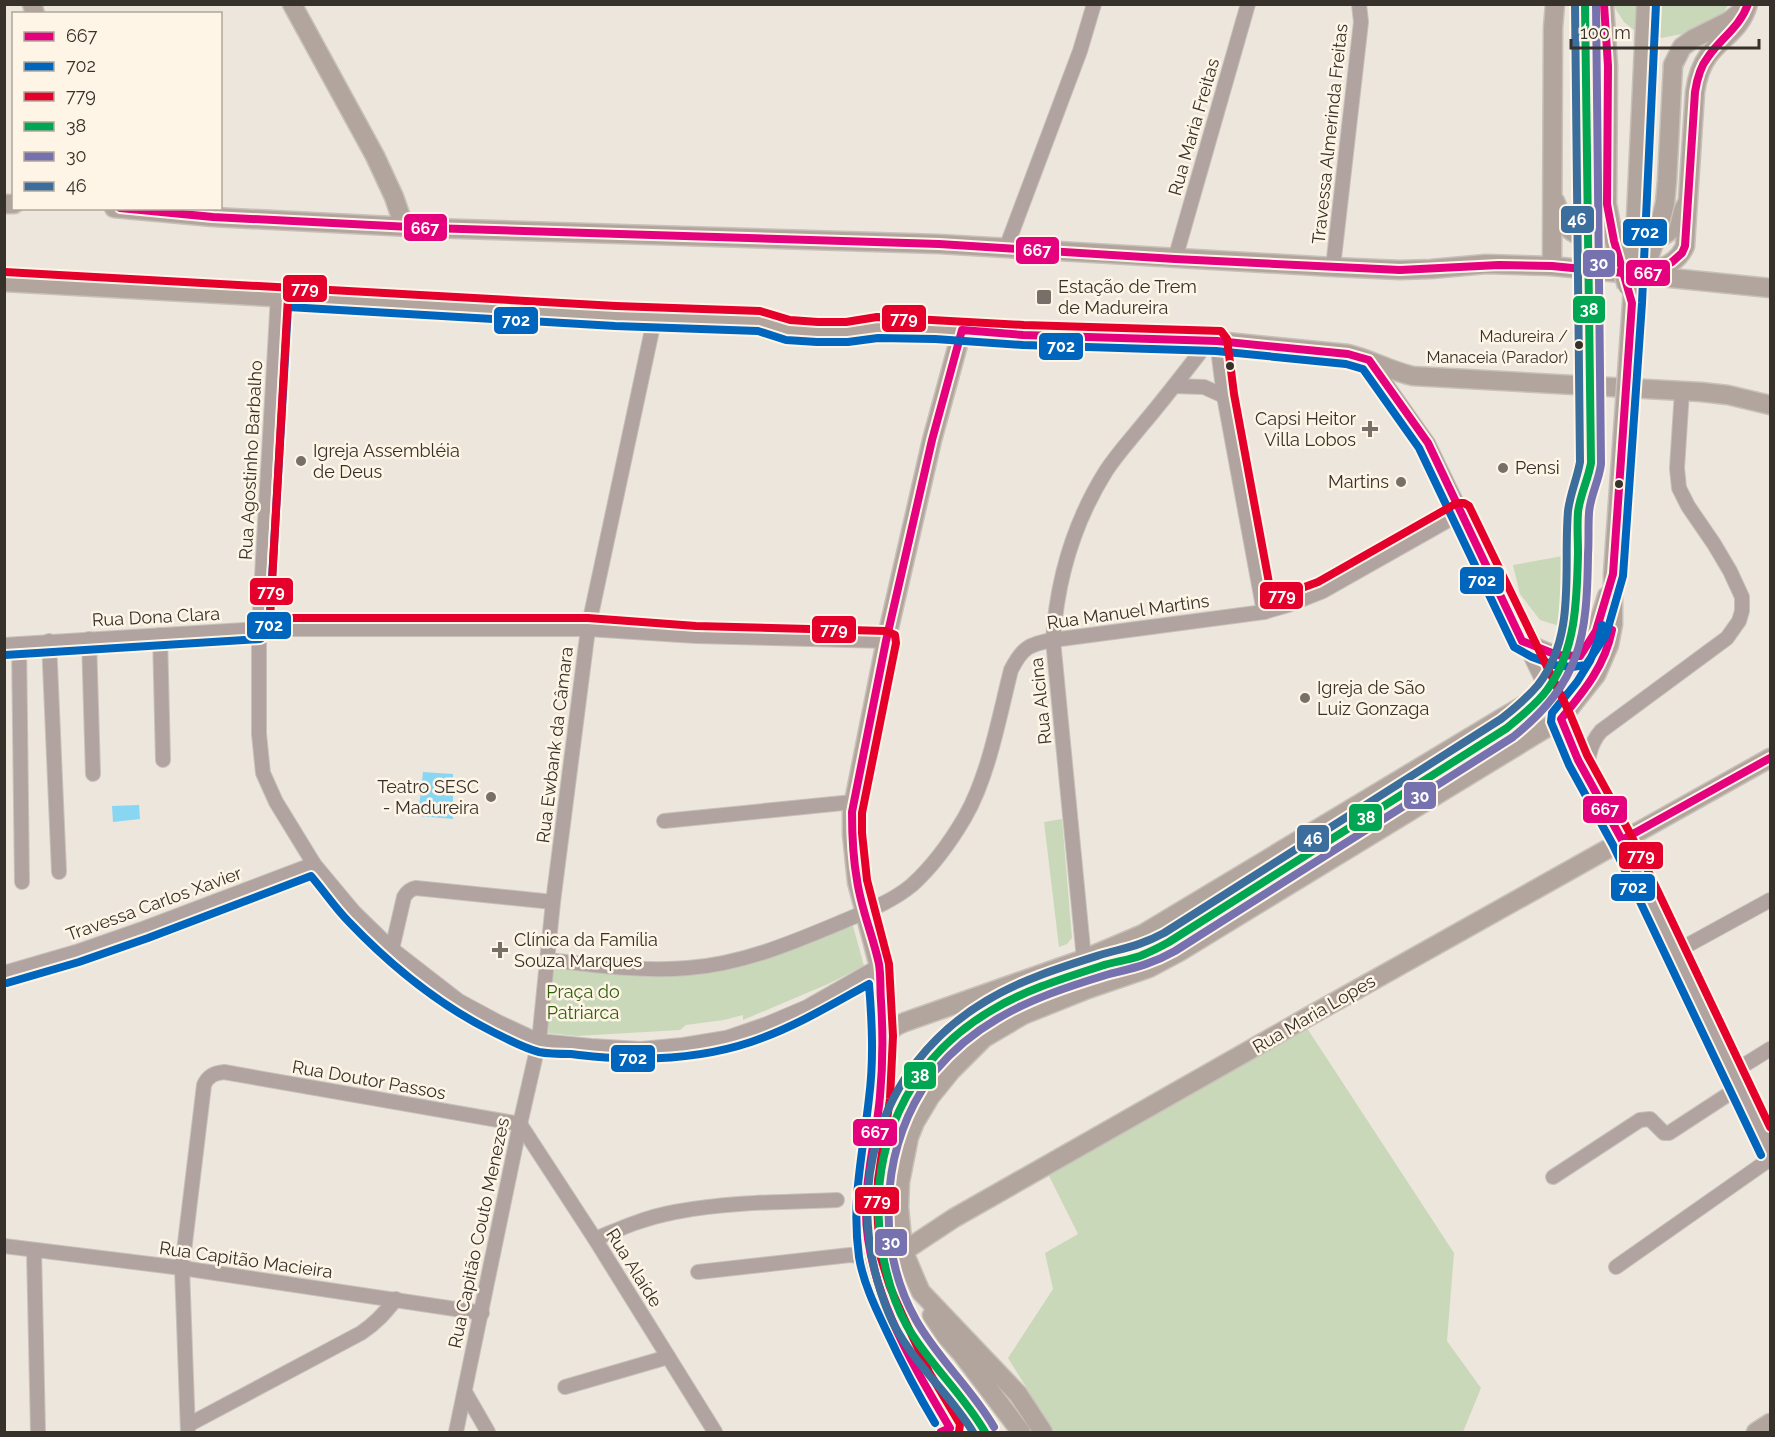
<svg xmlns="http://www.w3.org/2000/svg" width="1775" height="1437" viewBox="0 0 1775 1437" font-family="Raleway,sans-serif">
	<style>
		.green { fill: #cad8ba }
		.water { fill: #89d6f2 }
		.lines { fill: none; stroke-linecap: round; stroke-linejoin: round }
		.minor-casing { stroke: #c7c1ba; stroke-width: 16 }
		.major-casing { stroke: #c7c1ba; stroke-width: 21 }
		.minor { stroke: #b1a39f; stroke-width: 14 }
		.major { stroke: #b2a59e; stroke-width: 18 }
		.major-bridge-casing { stroke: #c7c1ba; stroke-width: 21; stroke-linecap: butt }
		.major-bridge { stroke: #b2a59e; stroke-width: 18 }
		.bus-1-casing { stroke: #fff5e6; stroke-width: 12 }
		.bus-2-casing { stroke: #fff5e6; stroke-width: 12 }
		.bus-3-casing { stroke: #fff5e6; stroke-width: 12 }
		.bus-4-casing { stroke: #fff5e6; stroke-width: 12 }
		.bus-5-casing { stroke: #fff5e6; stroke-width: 12 }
		.bus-6-casing { stroke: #fff5e6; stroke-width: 12 }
		.bus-1 { stroke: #e5007d; stroke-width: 8 }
		.bus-2 { stroke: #0065bd; stroke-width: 8 }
		.bus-3 { stroke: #e4002b; stroke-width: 8 }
		.bus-4 { stroke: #00a651; stroke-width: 8 }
		.bus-5 { stroke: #7672af; stroke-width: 8 }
		.bus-6 { stroke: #3c6e9d; stroke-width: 8 }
		.poi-dot { fill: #767068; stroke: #fff5e6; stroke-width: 2 }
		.bus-dot { fill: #36312a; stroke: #fff5e6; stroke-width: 2 }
		.labels { text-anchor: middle; stroke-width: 5; stroke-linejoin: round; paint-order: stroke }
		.bus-label { font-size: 16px; fill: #36312a; stroke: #fff5e6; text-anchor: end }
		.street-label { font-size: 18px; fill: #36312a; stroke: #fff5e6 }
		.poi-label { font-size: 18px; fill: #36312a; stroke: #fff5e6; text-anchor: start }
		.park-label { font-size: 18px; fill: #315f0d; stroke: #fff5e6 }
		.line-badge { stroke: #fff5e6; stroke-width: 2 }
		.badge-label { font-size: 16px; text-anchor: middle; font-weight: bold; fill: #fff }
	</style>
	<rect width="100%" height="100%" fill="#ede6dc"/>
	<!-- green -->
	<g class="green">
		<path d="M1613,5H1728L1721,17L1693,32L1661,38L1634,30L1624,22Z"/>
		<path d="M1568,555L1566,628L1540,620L1520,594L1513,565Z"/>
		<path d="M1062,819L1072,938L1067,944L1059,947L1044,822Z"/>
		<path d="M852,922L864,966L828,984L743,1020V1015L724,1020L686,1025L680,1030L577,1036L547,1033L551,966L662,974Z"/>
		<path d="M1305,1025L1454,1253L1447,1341L1481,1388L1463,1432H1054L1008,1358L1053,1289L1045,1253L1078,1234L1047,1172Z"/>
	</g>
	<!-- water -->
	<g class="water">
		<path d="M423,772L453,774V819L418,816Z"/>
		<path d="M139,805L140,819L113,822L112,806Z"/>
	</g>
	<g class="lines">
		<!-- minor casing -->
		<g class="minor-casing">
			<g id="minor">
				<path d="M1006,248L1080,51L1094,4"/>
				<path d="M1175,259L1248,4"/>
				<path d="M1333,267L1361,22L1359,4"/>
				<path d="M278,296L259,629V734L263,773L276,802L314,864L354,912L392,949L459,1001L498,1022L539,1041L591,1046L641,1049L683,1045L726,1038L767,1024L807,1007L879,966"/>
				<path d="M1217,341L1224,396L1264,612"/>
				<path d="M1370,361L1428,443L1561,719L1578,760L1622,840L1770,1150"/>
				<path d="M1174,386L1204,387L1224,396"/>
				<path d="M160,635L163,760"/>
				<path d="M89,639L93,774"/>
				<path d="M49,641L59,872"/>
				<path d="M19,644L22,882"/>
				<path d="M4,645L259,629H588L696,636L886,641"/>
				<path d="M1588,778C1587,760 1589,745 1601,731L1727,638L1739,621L1742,611V597L1730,571L1714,544L1688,506L1679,488L1677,468L1682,391"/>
				<path d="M664,821L853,802"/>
				<path d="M392,949L404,897C407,892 410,889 416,888L553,902"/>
				<path d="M1677,951L1770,900"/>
				<path d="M1084,959L1053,640C1057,580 1074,522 1106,471C1117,454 1131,439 1143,424C1166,397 1187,369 1209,341"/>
				<path d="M548,960C594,965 641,972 688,968C743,964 794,942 844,921C867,911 893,901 912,885C933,866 951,841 965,817C989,775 999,717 1011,670C1022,648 1029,644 1053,640L1264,612L1288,605L1323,591L1461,513"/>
				<path d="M4,973L76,952L145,928L314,864"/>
				<path d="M1733,1072L1770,1049"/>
				<path d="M1553,1177L1640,1120L1650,1119L1664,1133H1669L1741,1086"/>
				<path d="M595,1239C621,1228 647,1217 675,1212C728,1202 783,1202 837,1200"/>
				<path d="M4,1246L182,1268L482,1313"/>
				<path d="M34,1250L38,1432"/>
				<path d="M1616,1267L1770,1159"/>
				<path d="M698,1272L850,1255L870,1257"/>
				<path d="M565,1387L668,1357"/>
				<path d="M465,1392L488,1432"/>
				<path d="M188,1425L361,1333C376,1323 385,1313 396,1299"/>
				<path d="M188,1432L182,1268L204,1085C208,1076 214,1073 224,1072L520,1124L595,1239L715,1432"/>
				<path d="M456,1432L520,1124L539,1041L553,902L588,629L655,316"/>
			</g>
		</g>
		<!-- major casing -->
		<g class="major-casing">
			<g id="major">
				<path d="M32,4L35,14"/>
				<path d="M292,4L375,156L394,197L404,226"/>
				<path d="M1604,4L1608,66"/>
				<path d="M1673,65L1682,47L1693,39L1729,21L1742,11"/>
				<path d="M1555,201C1559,210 1562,223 1570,230C1585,243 1648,244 1664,235C1675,229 1680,216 1686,205"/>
				<path d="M4,204H14"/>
				<path d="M114,208L213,217L430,228L939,244L1333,267L1400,270L1431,269L1486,264L1552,266L1770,288"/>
				<path d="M1552,266L1553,28L1555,4"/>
				<path d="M1646,274C1662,268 1678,263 1685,246L1695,92C1697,78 1700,67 1708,56C1722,37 1741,30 1748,4"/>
				<path d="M4,282L616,316L760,321L788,330L818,332H847L877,327L936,329L1023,335L1217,341L1348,354C1370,359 1390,371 1413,376L1701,392L1728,395L1770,405"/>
				<path d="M1522,641C1541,650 1558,660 1580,656"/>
				<path d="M883,1037L896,1026L905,1022L1084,959L1143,934L1497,721C1517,709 1538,698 1556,684C1584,662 1598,629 1607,596"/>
				<path d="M880,1291L882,1278L885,1270L895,1257L954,1218L1306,1018L1770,758"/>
				<path d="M932,1315L946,1336L962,1354L1021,1432"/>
				<path d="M922,1365L951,1399L974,1432"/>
				<path d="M953,1432L914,1365L880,1291L870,1257L866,1207L868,1179L880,1097L883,1037L879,966L857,882L852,834V812L886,641L932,440L962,330"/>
				<path d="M1043,1432L1018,1394L921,1292L916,1281L903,1250L899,1207L900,1182L909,1137L915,1122L930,1097L951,1071L984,1038L1023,1015L1088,989L1149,968L1179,952L1561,719L1596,675L1609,645L1613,624V574L1615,545"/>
				<path d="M1756,1432L1770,1423"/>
			</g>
		</g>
		<!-- minor -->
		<use href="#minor" class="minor"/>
		<!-- major -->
		<use href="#major" class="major"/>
		<!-- major-bridge casing -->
		<g class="major-bridge-casing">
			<g id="major-bridge">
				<path d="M1608,66L1607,204L1614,241L1627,286"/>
				<path d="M1638,287L1657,235L1665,203L1667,181L1673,65"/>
				<path d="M1615,545L1632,303L1646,4"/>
			</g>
		</g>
		<!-- major-bridge -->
		<use href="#major-bridge" class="major-bridge"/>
		<!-- bus-1 casing -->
		<g class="bus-1-casing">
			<g id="bus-1">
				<path d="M120,208L213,217L430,228L939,244L1175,259L1400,270L1499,265L1552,266L1644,275L1672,262L1682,253L1685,246L1695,92C1697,79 1700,67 1708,57C1721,38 1740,27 1748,4"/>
				<path d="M1612,630C1605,666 1584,691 1561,719L1578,760L1622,840L1770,758"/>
				<path d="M941,1432L950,1428C911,1362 864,1284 866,1205C867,1168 877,1133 880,1096C883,1064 883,1032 881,1001C880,989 881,976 879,964C873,936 861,909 857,880C853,858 852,835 852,812L886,641L932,440L962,330L1023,335L1217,341L1348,354L1369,360L1428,443L1522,641L1557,655L1580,656L1596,631L1613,574L1632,303L1614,241L1607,204L1608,66L1604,4"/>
			</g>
		</g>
		<!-- bus-2 casing -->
		<g class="bus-2-casing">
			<g id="bus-2">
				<path d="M1602,625L1599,638L1590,661L1577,682L1552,713L1551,722L1569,765L1613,845L1761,1155"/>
				<path d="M5,655L260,639L267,635L269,630L288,307L615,326L758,331L786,340L817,342H848L878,338L935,339L1023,345L1216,351L1346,364L1363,369L1419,448L1514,647L1532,657L1554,665L1572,667L1586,665L1606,635L1623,576L1642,303L1656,4"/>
				<path d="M7,983L79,962L148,938L311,876C324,891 335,908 349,922C391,966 439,1005 493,1032C507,1039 523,1048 539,1052C549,1054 560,1054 571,1054C587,1056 604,1058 621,1058C665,1060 709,1056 751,1042C793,1028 831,1005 869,984C872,1022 874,1060 869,1098C863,1154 851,1200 859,1257C863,1282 875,1307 886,1330C901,1362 917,1393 935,1423"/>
			</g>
		</g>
		<!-- bus-3 casing -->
		<g class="bus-3-casing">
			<g id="bus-3">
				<path d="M5,272L616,306L760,311L790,320L818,322H846L877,317L1024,325L1221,331L1227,339L1234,394L1272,599L1318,582L1457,503H1464L1469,506L1570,714L1587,755L1631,835L1770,1127"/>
				<path d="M288,297L270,618H588L696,626L886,631L895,635L896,643L862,813V833L867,880L889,964L893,1036L890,1099L878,1180L877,1207L880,1255L890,1287L902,1314L929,1372L960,1424L959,1432"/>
			</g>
		</g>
		<!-- bus-4 casing -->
		<g class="bus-4-casing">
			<path id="bus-4" d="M985,1432C963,1394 929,1364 907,1326C894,1303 886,1275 882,1249C866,1152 906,1060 992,1010C1025,990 1064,978 1101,966C1114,962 1128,960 1140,956C1150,952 1160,947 1169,942L1507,728C1521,716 1536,705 1547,690C1576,651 1577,600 1578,553C1578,540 1577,526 1578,512C1580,495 1588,480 1591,463L1585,4"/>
		</g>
		<!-- bus-5 casing -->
		<g class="bus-5-casing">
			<path id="bus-5" d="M994,1427C972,1389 938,1359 916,1320C877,1251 880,1158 922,1090C926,1084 930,1077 935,1071C952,1051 973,1033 997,1019C1030,999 1070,986 1106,975C1133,968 1150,965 1175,951L1513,737C1581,682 1587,638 1588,554C1589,541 1588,527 1589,513C1590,496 1599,481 1601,464L1596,4"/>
		</g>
		<!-- bus-6 casing -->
		<g class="bus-6-casing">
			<path id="bus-6" d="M973,1432C948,1391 908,1359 889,1314C840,1197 875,1067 986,1001C1020,980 1062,967 1100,955C1124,948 1140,946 1164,933L1501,719C1514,709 1527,698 1538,685C1577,635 1563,569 1568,511C1570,494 1577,479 1580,462L1575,4"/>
		</g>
		<!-- bus-1 -->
		<use href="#bus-1" class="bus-1"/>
		<!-- bus-2 -->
		<use href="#bus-2" class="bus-2"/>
		<!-- bus-3 -->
		<use href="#bus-3" class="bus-3"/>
		<!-- bus-4 -->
		<use href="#bus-4" class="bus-4"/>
		<!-- bus-5 -->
		<use href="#bus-5" class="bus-5"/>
		<!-- bus-6 -->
		<use href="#bus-6" class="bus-6"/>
	</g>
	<!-- markers -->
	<g class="poi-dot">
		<rect x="1036" y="289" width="16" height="16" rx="3"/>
		<path d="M1367 420h6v6h6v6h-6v6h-6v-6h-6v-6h6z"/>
		<circle cx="301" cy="461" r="6"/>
		<circle cx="1503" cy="468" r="6"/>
		<circle cx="1401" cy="482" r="6"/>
		<circle cx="1305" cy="698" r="6"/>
		<circle cx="491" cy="797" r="6"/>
		<path d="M497 941h6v6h6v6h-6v6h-6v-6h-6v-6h6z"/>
	</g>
	<g class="bus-dot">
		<circle cx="1579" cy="345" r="5"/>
		<circle cx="1230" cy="366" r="5"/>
		<circle cx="1619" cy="484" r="5"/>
	</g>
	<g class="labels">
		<!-- bus labels -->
		<g class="bus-label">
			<text x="1568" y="342">Madureira /<tspan x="1568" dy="21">Manaceia (Parador)</tspan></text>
		</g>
		<!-- street labels -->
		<g class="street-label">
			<text transform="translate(1194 127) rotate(-74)" y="6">Rua Maria Freitas</text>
			<text transform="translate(1330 134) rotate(-84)" y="6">Travessa Almerinda Freitas</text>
			<text transform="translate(251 460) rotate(-87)" y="6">Rua Agostinho Barbalho</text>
			<text transform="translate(1128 612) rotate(-8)" y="6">Rua Manuel Martins</text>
			<text transform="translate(156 617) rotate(-3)" y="6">Rua Dona Clara</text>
			<text transform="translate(1041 701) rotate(-96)" y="6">Rua Alcina</text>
			<text transform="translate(555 745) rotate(-83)" y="6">Rua Ewbank da Câmara</text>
			<text transform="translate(154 904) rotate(-20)" y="6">Travessa Carlos Xavier</text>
			<text transform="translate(1314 1014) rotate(-30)" y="6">Rua Maria Lopes</text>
			<text transform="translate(369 1080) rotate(10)" y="6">Rua Doutor Passos</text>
			<text transform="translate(479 1233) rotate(-78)" y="6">Rua Capitão Couto Menezes</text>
			<text transform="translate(246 1260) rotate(8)" y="6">Rua Capitão Macieira</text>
			<text transform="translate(634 1268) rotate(58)" y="6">Rua Alaíde</text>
		</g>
		<!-- poi labels -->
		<g class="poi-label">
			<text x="1058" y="293">Estação de Trem<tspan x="1058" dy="21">de Madureira</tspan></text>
			<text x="1356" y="425" text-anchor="end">Capsi Heitor<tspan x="1356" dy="21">Villa Lobos</tspan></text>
			<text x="313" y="457">Igreja Assembléia<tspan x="313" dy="21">de Deus</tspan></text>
			<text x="1515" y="474">Pensi</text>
			<text x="1389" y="488" text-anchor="end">Martins</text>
			<text x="1317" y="694">Igreja de São<tspan x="1317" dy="21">Luiz Gonzaga</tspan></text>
			<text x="479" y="793" text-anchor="end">Teatro SESC<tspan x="479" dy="21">- Madureira</tspan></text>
			<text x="514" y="946">Clínica da Família<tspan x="514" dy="21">Souza Marques</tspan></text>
		</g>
		<!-- park labels -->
		<g class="park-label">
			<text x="583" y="998">Praça do<tspan x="583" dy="21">Patriarca</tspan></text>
		</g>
	</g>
	<g class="line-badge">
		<rect x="1560" y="205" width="35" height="29" rx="6" fill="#3c6e9d"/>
		<rect x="403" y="213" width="45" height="29" rx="6" fill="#e5007d"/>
		<rect x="1622" y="218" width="46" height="29" rx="6" fill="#0065bd"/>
		<rect x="1015" y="236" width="45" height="29" rx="6" fill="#e5007d"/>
		<rect x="1582" y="249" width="34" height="29" rx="6" fill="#7672af"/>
		<rect x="1625" y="259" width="46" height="28" rx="6" fill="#e5007d"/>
		<rect x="282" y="274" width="46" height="29" rx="6" fill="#e4002b"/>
		<rect x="1572" y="295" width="34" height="29" rx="6" fill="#00a651"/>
		<rect x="881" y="304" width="46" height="29" rx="6" fill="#e4002b"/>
		<rect x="493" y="306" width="46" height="29" rx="6" fill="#0065bd"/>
		<rect x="1038" y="332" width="46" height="29" rx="6" fill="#0065bd"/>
		<rect x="1459" y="566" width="46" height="29" rx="6" fill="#0065bd"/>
		<rect x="249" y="577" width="45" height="29" rx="6" fill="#e4002b"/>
		<rect x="1259" y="581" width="45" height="29" rx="6" fill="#e4002b"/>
		<rect x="246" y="611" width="46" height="29" rx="6" fill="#0065bd"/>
		<rect x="811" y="615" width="46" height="29" rx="6" fill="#e4002b"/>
		<rect x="1403" y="781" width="34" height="29" rx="6" fill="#7672af"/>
		<rect x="1582" y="795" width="46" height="29" rx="6" fill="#e5007d"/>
		<rect x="1348" y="803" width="35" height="29" rx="6" fill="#00a651"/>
		<rect x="1296" y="824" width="34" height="29" rx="6" fill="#3c6e9d"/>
		<rect x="1618" y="841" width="46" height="29" rx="6" fill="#e4002b"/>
		<rect x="1610" y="873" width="46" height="29" rx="6" fill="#0065bd"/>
		<rect x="610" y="1044" width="46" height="29" rx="6" fill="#0065bd"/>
		<rect x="903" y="1061" width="34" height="29" rx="6" fill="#00a651"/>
		<rect x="852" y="1118" width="46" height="29" rx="6" fill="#e5007d"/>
		<rect x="854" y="1186" width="46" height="29" rx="6" fill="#e4002b"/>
		<rect x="874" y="1228" width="34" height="29" rx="6" fill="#7672af"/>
	</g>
	<g class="badge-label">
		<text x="1577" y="225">46</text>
		<text x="425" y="234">667</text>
		<text x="1645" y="238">702</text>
		<text x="1037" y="256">667</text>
		<text x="1599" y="269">30</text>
		<text x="1648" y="279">667</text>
		<text x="305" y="294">779</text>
		<text x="1589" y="315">38</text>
		<text x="904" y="324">779</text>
		<text x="516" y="326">702</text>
		<text x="1061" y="352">702</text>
		<text x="1482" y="586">702</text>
		<text x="271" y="597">779</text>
		<text x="1282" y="601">779</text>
		<text x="269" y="631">702</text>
		<text x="834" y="635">779</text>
		<text x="1420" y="802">30</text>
		<text x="1605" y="815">667</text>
		<text x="1366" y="823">38</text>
		<text x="1313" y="844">46</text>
		<text x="1641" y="861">779</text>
		<text x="1633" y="893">702</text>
		<text x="633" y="1064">702</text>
		<text x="920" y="1081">38</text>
		<text x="875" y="1138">667</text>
		<text x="877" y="1206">779</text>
		<text x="891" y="1248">30</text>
	</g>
	<!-- border -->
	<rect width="1775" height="1437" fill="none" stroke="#36312a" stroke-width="12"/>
	<!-- legend -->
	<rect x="12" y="12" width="210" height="198" fill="#fff5e6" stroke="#afa79b" stroke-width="1.5"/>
	<rect x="24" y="32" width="30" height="9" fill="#e5007d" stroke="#afa79b" stroke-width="1.5"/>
	<text x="66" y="42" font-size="18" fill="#36312a">667</text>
	<rect x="24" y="62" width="30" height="9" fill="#0065bd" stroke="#afa79b" stroke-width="1.5"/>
	<text x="66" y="72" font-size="18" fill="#36312a">702</text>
	<rect x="24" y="92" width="30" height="9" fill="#e4002b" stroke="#afa79b" stroke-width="1.5"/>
	<text x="66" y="102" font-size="18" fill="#36312a">779</text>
	<rect x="24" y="122" width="30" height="9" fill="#00a651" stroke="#afa79b" stroke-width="1.5"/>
	<text x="66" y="132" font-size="18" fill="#36312a">38</text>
	<rect x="24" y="152" width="30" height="9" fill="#7672af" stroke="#afa79b" stroke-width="1.5"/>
	<text x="66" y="162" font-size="18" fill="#36312a">30</text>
	<rect x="24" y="182" width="30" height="9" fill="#3c6e9d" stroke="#afa79b" stroke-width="1.5"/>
	<text x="66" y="192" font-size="18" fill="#36312a">46</text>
	<!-- scale -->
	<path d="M1571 39v9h188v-9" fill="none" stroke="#36312a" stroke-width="3"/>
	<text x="1580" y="39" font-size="18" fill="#36312a" stroke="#fff5e6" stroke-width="4.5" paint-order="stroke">100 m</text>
</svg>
